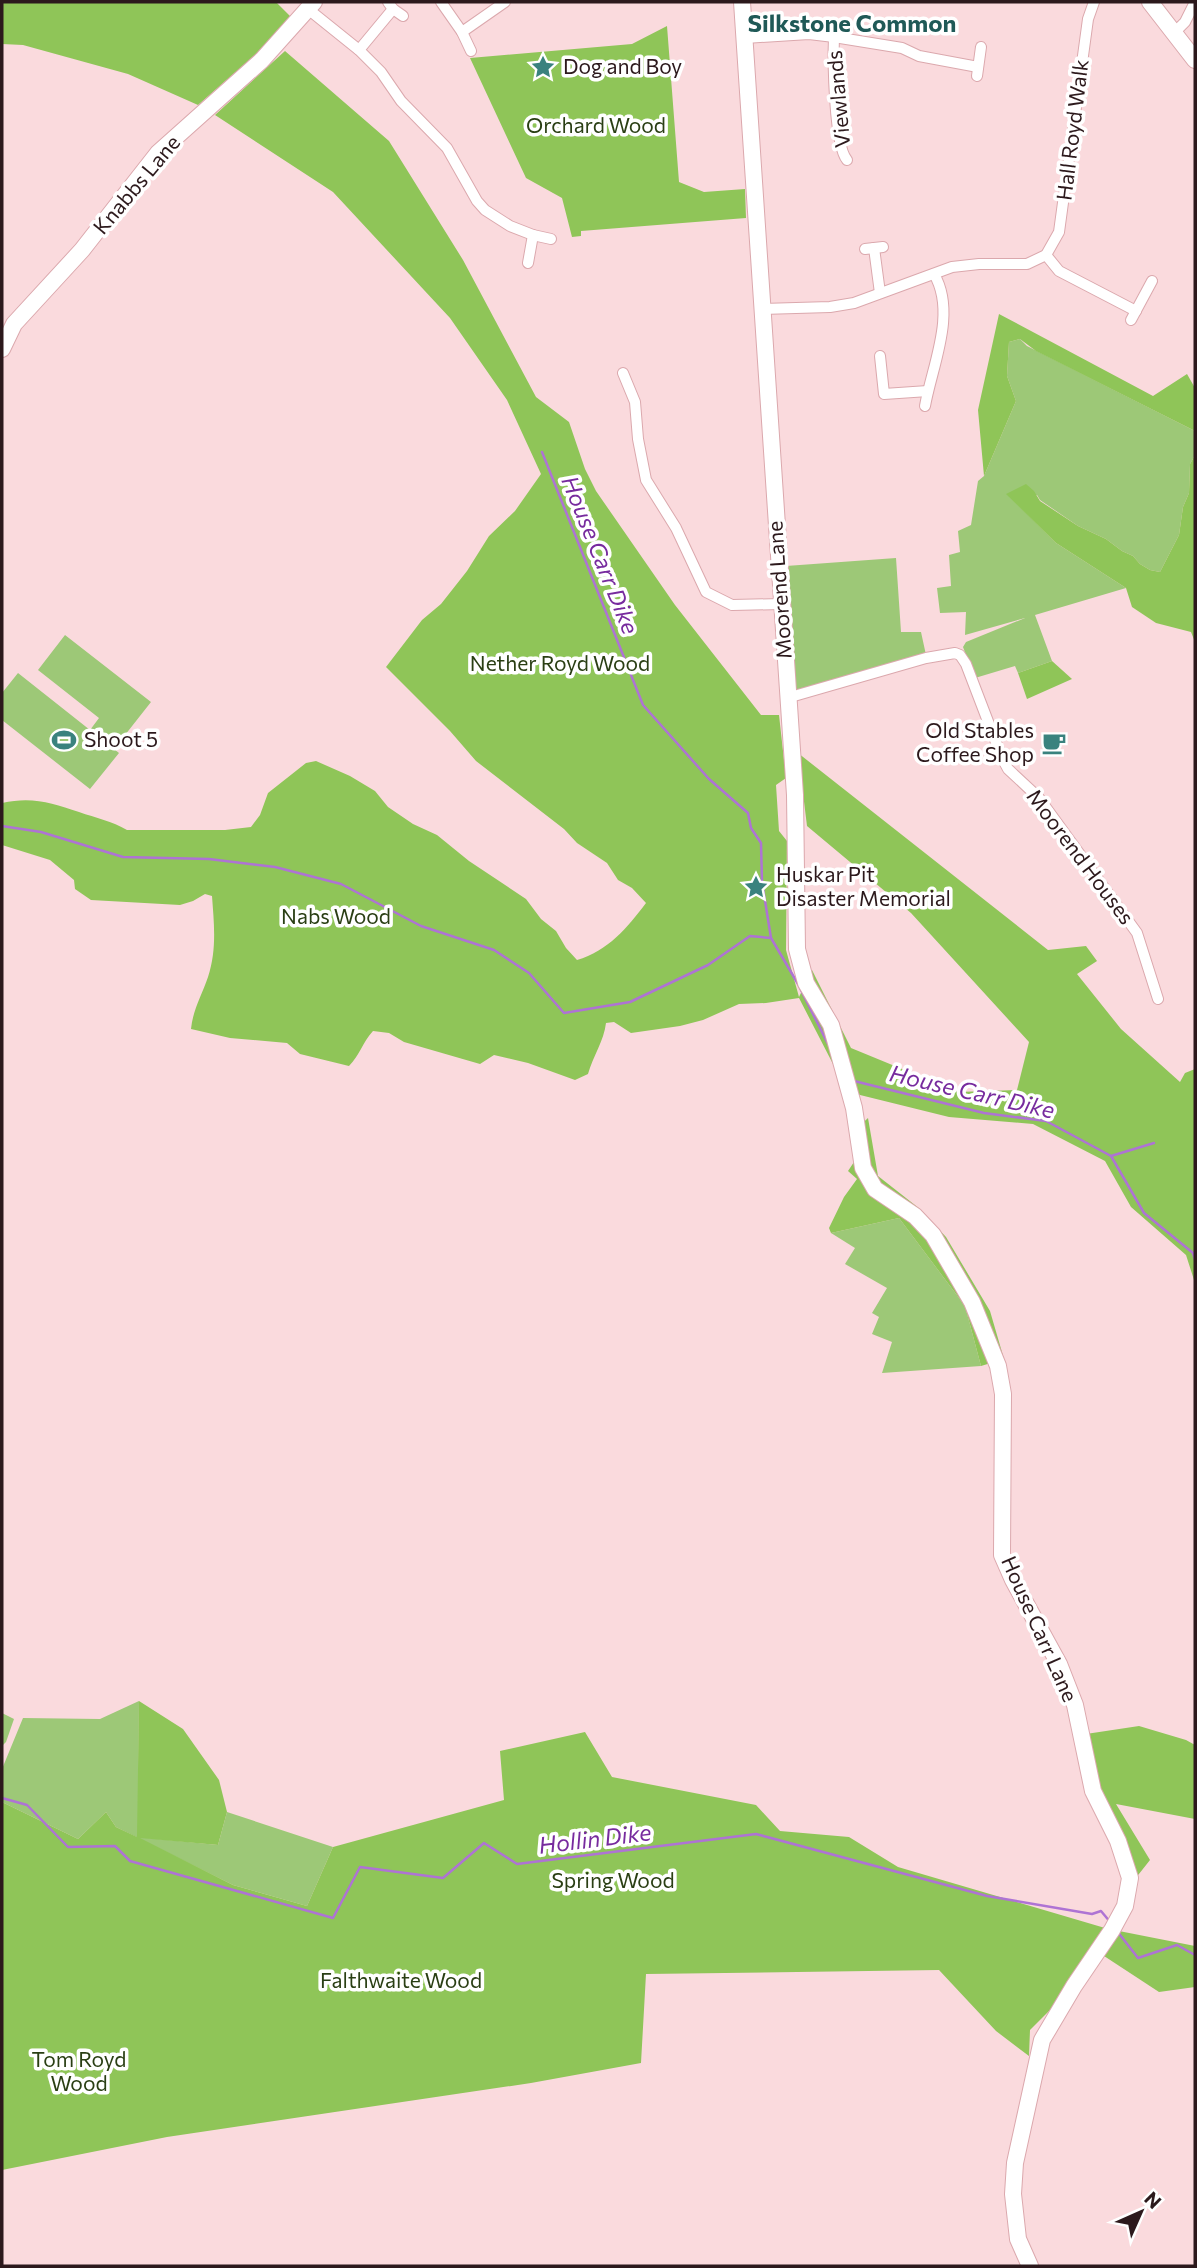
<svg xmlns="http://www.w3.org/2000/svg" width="1197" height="2268" viewBox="0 0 1197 2268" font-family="Commissioner,sans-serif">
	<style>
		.green { fill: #9dc877 }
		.forest { fill: #8fc558 }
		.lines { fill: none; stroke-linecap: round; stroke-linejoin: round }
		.stream { stroke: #ae73d4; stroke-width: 2.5 }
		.street-casing { stroke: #dba8ad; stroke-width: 12 }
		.secondary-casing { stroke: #dba8ad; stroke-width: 18 }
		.street { stroke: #fff; stroke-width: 10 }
		.secondary { stroke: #fff; stroke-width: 16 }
		.labels { text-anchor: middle; stroke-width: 7; stroke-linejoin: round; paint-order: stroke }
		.poi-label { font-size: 21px; fill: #2c191c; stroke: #fff; text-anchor: start }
		.street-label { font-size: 21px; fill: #2c191c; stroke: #fff }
		.park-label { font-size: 21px; fill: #2a3f14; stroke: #fff }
		.water-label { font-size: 23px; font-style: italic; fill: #772b9e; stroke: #fff }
		.quarter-label { font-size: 24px; font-weight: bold; fill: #1f5957; stroke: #fff }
	</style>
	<rect width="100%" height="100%" fill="#fadadd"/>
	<!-- green -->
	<g class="green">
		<path d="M1020,339L1027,346L1195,431V455L1190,464L1189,493L1183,507L1179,535L1160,572L1150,570L1140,564L1133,556L1122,551L1106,539L1078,526L1040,500L1037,495L1007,494L1056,543L1126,588L1035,615L1052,661L1018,673L1015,666L975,678L963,647L966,642L1025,618L965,635L966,612L940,613L937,588L951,586L949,555L960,552L958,531L971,525L978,481L984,476L1016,401L1007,376L1009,342Z"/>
		<path d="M896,558L901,632H921L926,655L795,691L786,566Z"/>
		<path d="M65,635L151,702L114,749L119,753L90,789L2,720V693L18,673L90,730L99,718L38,670Z"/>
		<path d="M899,1218L965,1306L981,1366L882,1373L892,1342L872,1334L879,1317L872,1313L887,1288L845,1264L855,1248L831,1233Z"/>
		<path d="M139,1701L138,1837L218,1845L227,1812L333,1847L307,1906L233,1885L116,1827L106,1812L78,1839L2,1802V1769L23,1718L100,1719Z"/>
		<path d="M2,1713L14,1719L6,1742L2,1746Z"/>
	</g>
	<!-- forest -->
	<g class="forest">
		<path d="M2,2H276L291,17L270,42L198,105L128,74L23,45L2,44Z"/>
		<path d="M667,26L679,182L704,192L745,189L746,218L581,231V236L572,237L562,198L526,178L470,58L632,44Z"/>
		<path d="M285,51L389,141L463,260L536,397L569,422L585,469L596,491L675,605L761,715H779L786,778L776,785L779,831L787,841L786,950L799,997L812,970L851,1048L958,1092L1017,1090L1029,1042L911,913L807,826L798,753L1048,950L1086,946L1097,961L1077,974L1121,1029L1180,1082L1185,1073L1195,1069V1283L1186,1255L1131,1207L1105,1161L1033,1124L949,1117L856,1094L833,1064L799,998L766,1003L739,1004L703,1020L680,1026L631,1033L614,1022L606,1023C604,1041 593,1056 588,1074L575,1080L528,1063L494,1055L480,1064L404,1042L389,1033L373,1031C362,1043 360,1055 349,1066L300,1054L287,1043L230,1038L191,1029C193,1009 202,995 208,977C217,949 214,924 212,896L205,894L193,901L180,905L91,900L75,889L74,880L50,860L2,845V803C32,796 52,803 79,812C96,818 112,821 127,830H225L251,827L260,815L268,793L306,763L316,761L350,776L375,791L388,807L413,824L437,835L469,861L526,899L541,919L556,931L566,948L577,960C608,951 627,928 646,903L632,888L618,880L607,863L577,843L564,829L476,761L450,731L386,667L422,620L441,604L467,571L489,536L515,511L541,474L507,400L450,318L333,192L215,115Z"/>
		<path d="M999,314L1153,396L1187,374L1195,388V431L1036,351L1020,339L1009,342L1007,376L1016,401L984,476L978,410Z"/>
		<path d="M1195,455V642L1191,632L1156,623L1132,607L1126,588L1056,543L1006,494L1026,484L1034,491L1040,501L1078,526L1106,539L1122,551L1133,556L1140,564L1150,570L1160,572L1179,535L1183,507L1189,493L1190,464Z"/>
		<path d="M1052,661L1072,679L1027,699L1018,673Z"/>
		<path d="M868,1118L878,1176L920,1209L946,1237L990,1311L1004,1359L981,1366L965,1306L899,1218L831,1233L829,1228L844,1197L857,1179L848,1171L854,1162L851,1134Z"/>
		<path d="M139,1701L183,1729L219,1780L227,1812L218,1845L140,1838L233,1885L307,1906L333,1847L504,1800L500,1751L585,1732L612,1777L756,1805L780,1831L849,1837L898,1867L1105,1928L1057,2003L1030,2030L1029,2056L996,2031L939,1970L646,1974L641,2063L531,2083L167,2137L2,2170V1802L78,1839L106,1812L116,1827L137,1837Z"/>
		<path d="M1139,1726L1186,1740L1195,1745V1819L1116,1804L1150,1860L1135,1879L1097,1790L1086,1734Z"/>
		<path d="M1119,1931L1195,1946V1987L1159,1992L1101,1954Z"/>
	</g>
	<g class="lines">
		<!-- stream -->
		<g class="stream">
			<path d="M542,452L643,705L709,779L748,813L751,828L761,843L762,882L771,938L798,984L829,1046"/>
			<path d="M2,826L41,832L123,857L209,859L275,867L341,884L421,926L494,950L529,973L564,1013L630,1002L708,965L750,936L771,938"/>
			<path d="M854,1081L984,1113L1046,1121L1111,1156L1144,1213L1193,1253L1195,1260"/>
			<path d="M1111,1156L1154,1143"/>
			<path d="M2,1798L27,1805L68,1847L115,1846L130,1861L333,1918L360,1867L443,1878L484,1843L517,1864L756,1834L987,1896L1092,1914L1101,1911L1111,1923"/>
			<path d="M1117,1931L1138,1958L1177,1945L1195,1955"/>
		</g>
		<!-- street casing -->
		<g class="street-casing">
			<g id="street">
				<path d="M388,2L393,9L403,16"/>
				<path d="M441,2L462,32L471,51"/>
				<path d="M308,9L359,50L381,72L401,101L447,148L477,201L485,210L510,226L533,235L528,263"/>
				<path d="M462,32L505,2"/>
				<path d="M1175,32L1185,22L1195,2"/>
				<path d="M834,37C833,59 834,145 847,160"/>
				<path d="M745,38L809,34L834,37L902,48L919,56L978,67"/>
				<path d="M359,50L393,9"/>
				<path d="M977,76L981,47"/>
				<path d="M533,235L551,239"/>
				<path d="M874,248L880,293"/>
				<path d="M865,249L883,247"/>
				<path d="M1046,255L1059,271L1136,311"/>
				<path d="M762,309L830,307L854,303L952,267L979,264H1027L1046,255L1059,232L1088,19L1094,2"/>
				<path d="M1131,320L1152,281"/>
				<path d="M880,356L884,394L928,391"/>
				<path d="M623,373L635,402L638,439L646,480L676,528L706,592L732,605L781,604"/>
				<path d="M925,406C932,366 957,313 934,274"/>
				<path d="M787,698L926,658L955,653L960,655L966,664L1002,758L1008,769L1039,798L1137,933L1158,999"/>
			</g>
		</g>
		<!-- secondary casing -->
		<g class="secondary-casing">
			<g id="secondary">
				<path d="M742,2L795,795L797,949L806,983L831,1025L854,1108L863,1168L875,1189L915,1216L933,1235L972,1302L998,1366L1003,1394L1002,1555L1013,1580L1059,1664L1075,1705L1093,1791L1118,1841L1130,1878L1125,1906L1112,1930L1074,1986L1042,2040L1015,2163L1013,2194L1018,2239L1030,2266"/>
				<path d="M1150,2L1195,60"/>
				<path d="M2,349L14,324L82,250L158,153L262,60L314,2"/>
			</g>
		</g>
		<!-- street -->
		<use href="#street" class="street"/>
		<!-- secondary -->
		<use href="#secondary" class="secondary"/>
	</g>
	<!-- icons -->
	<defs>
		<g id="sight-bare" transform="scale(1.89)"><path d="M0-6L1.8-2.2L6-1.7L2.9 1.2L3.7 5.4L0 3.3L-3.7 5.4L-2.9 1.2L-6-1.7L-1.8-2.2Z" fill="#3a827e" stroke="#fff" stroke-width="2.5" paint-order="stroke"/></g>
		<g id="stadium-bare" transform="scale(1.89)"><path d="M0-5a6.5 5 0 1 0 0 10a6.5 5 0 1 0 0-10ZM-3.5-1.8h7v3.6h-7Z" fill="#3a827e" stroke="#fff" stroke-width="2.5" paint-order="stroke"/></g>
		<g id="cafe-bare" transform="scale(1.89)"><path d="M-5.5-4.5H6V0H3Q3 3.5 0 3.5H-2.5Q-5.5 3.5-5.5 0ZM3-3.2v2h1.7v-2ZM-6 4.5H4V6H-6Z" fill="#3a827e" stroke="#fff" stroke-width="2.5" paint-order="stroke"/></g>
	</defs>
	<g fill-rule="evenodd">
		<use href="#sight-bare" x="543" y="67"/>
		<use href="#stadium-bare" x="64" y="740"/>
		<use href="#cafe-bare" x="1054" y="743"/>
		<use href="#sight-bare" x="756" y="887"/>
	</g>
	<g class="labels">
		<!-- poi labels -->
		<g class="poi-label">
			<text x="563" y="74">Dog and Boy</text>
			<text x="1034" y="738" text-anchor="end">Old Stables<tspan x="1034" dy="24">Coffee Shop</tspan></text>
			<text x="84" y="747">Shoot 5</text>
			<text x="776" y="882">Huskar Pit<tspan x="776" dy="24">Disaster Memorial</tspan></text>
		</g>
		<!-- street labels -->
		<g class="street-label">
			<text transform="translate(839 99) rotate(-95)" y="7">Viewlands</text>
			<text transform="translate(1073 130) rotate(-83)" y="7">Hall Royd Walk</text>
			<text transform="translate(137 185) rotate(-50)" y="7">Knabbs Lane</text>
			<text transform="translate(780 590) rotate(-94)" y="7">Moorend Lane</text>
			<text transform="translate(1080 857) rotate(53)" y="7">Moorend Houses</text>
			<text transform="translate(1039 1629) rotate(66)" y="7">House Carr Lane</text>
		</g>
		<!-- park labels -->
		<g class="park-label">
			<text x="596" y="133">Orchard Wood</text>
			<text x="560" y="671">Nether Royd Wood</text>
			<text x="336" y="924">Nabs Wood</text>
			<text x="613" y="1888">Spring Wood</text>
			<text x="401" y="1988">Falthwaite Wood</text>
			<text x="79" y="2067">Tom Royd<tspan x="79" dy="24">Wood</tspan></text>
		</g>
		<!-- water labels -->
		<g class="water-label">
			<text transform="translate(600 555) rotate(68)" y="8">House Carr Dike</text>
			<text transform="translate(972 1092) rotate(13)" y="8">House Carr Dike</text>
			<text transform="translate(595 1839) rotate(-7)" y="8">Hollin Dike</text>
		</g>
		<!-- quarter labels -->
		<g class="quarter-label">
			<text x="852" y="32">Silkstone Common</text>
		</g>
	</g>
	<!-- border -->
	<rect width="1197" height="2268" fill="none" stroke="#2c191c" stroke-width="7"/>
	<!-- north arrow -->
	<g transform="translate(1141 2212) rotate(45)" stroke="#ffffff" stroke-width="5" paint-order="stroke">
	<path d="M0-5L12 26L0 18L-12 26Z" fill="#2c191c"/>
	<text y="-10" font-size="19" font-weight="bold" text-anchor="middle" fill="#2c191c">N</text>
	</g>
</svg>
